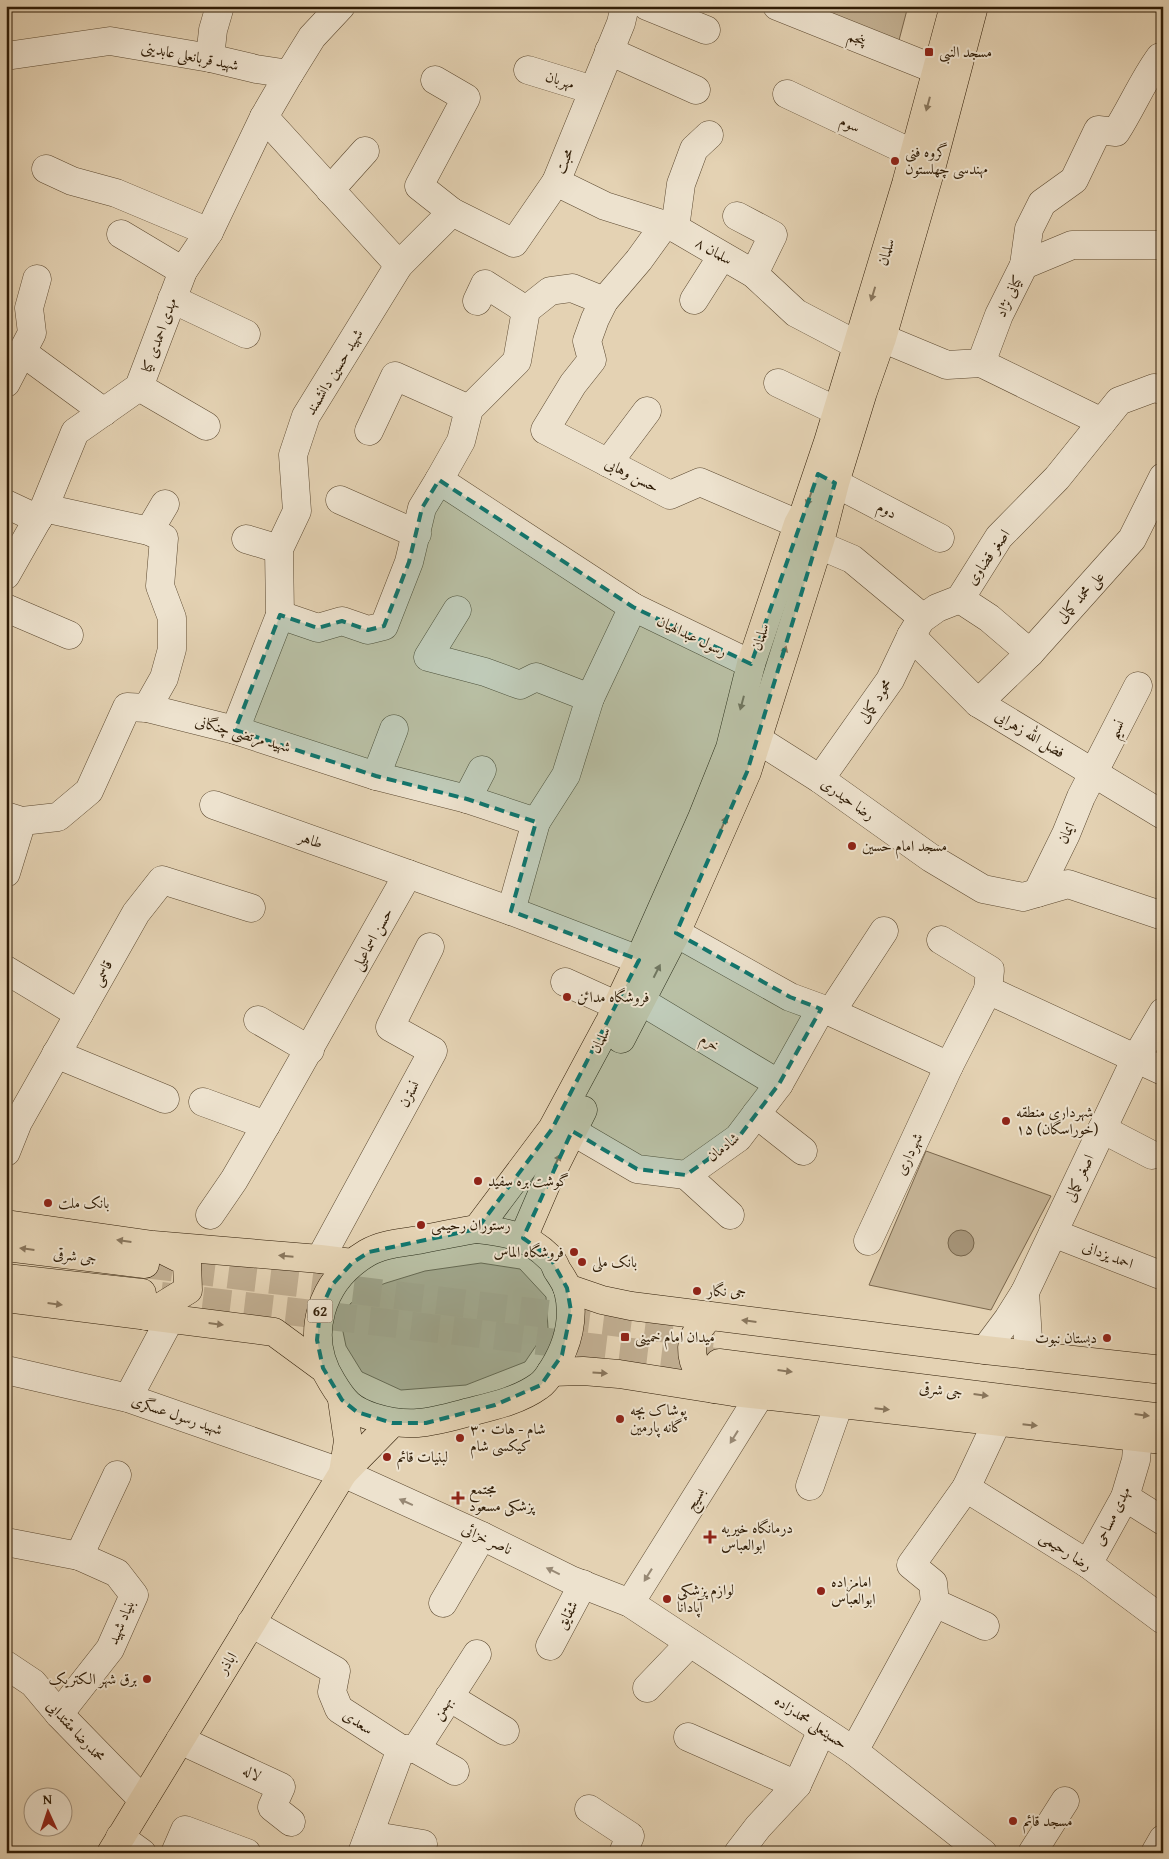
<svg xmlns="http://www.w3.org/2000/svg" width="1169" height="1859" viewBox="0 0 1169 1859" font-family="'Gentium Book Plus',Amiri,serif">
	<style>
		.green { fill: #c5b395; stroke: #7a674d }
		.water { fill: #a69478; stroke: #76644a }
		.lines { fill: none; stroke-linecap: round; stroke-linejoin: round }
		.major-tunnel { stroke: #c0ad90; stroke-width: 28; stroke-dasharray: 28 14; stroke-linecap: butt }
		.minor-casing { stroke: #5c4930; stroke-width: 29 }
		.major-casing { stroke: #2e1b05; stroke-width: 29 }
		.minor { stroke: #ede2ce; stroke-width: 28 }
		.major { stroke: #e4d2b3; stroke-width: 28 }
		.oneway { fill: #89765c }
		.oneway2 { fill: #978874 }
		.marked { fill: #0f766e; fill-opacity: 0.2; stroke: #0f766e; stroke-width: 4; stroke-dasharray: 10 6; stroke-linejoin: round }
		.poi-dot { fill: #8f2418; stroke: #ede2ce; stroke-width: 2 }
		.labels { text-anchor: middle; stroke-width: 4; stroke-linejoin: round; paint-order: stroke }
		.shield { fill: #ede2ce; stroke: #675741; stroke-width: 1 }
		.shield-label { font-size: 14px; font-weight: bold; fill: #2e1b05 }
		.street-label { font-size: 15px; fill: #2e1b05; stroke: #ede2ce }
		.poi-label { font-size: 15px; fill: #2e1b05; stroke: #ede2ce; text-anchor: start }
	</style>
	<rect width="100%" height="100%" fill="#e4d2b3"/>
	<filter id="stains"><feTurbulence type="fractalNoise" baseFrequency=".004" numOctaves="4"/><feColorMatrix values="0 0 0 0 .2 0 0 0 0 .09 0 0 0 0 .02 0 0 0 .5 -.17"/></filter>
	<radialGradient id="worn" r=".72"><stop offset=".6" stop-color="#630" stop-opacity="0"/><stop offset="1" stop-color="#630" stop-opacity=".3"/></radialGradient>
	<!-- green -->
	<g class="green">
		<path d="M808,6H908L898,44Z"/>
		<path d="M926,1151L1051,1196L991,1310L869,1285Z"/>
		<path d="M481,1263L520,1269L546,1297L548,1328L525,1362L466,1385L401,1390L362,1372L346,1346L342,1327L350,1304L367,1290L386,1283L425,1271Z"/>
	</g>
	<!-- water -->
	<circle class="water" cx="961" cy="1243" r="13"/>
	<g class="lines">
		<!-- major-tunnel -->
		<g class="major-tunnel">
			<path d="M145,1264L725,1336"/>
			<path d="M161,1296L716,1362"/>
		</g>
		<!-- minor casing -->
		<g class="minor-casing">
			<g id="minor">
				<path d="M647,6L706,30"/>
				<path d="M777,6L937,70"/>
				<path d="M609,51L696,90"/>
				<path d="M6,56L110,41L210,58L256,69L289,74L312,37L341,6"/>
				<path d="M210,58L213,30L220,6"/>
				<path d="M528,70L593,90"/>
				<path d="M435,80L466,98L419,186L452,212L514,243L556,182L621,23L625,6"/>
				<path d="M787,94L914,154"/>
				<path d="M264,117L399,265"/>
				<path d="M46,169L72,181L116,193L209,232"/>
				<path d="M556,182L605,206L675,228L754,274L796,313L857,345"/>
				<path d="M330,190L365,151"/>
				<path d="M737,216L773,235L754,274"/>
				<path d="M665,224L639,260L604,301L595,319L587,341L592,360L573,384L545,430L670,495L700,482L798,524"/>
				<path d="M675,228L681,184L694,149L709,135"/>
				<path d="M121,234L183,271"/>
				<path d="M1024,265L1029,229L1042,203L1074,180L1098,130L1116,132C1132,107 1143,80 1160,57"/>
				<path d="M172,299L246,334"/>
				<path d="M694,300L722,256"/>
				<path d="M477,301L485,284L526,310"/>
				<path d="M882,338L947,365L981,363L999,315L1024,265L1072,245H1163"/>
				<path d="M22,352L104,412"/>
				<path d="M981,363L1102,422"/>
				<path d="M6,383L32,333L29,308L37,279"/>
				<path d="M778,383L837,411"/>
				<path d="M139,387L206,426"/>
				<path d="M369,431L395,376L469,409"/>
				<path d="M608,463L647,411"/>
				<path d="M835,483L940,538"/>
				<path d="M340,500L417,534"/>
				<path d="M6,504L38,519"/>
				<path d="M44,508L149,531L164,538L160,586L172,618V649L164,678L147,708"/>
				<path d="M149,531L165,504"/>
				<path d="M246,539L279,549"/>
				<path d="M819,545L852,559L923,618L937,608L960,599L999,537L1057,478L1119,401L1154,388L1163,390"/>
				<path d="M6,575L44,508L75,432L139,387L183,271L209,232L264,117L289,74"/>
				<path d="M960,599L989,618L1030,653"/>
				<path d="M633,607L751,664"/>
				<path d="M6,608L69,635"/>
				<path d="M457,610L428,657L485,672L520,685L536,677L590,698"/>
				<path d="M280,615L318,628L342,621L368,630L384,626L409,562L422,508L439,480"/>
				<path d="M911,636L978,703L1163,815"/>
				<path d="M978,703L1030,653L1132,539L1163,477"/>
				<path d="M235,730L280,615L279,549L297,511L293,455L306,416L399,265L452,212"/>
				<path d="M757,739L820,779L931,858L983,889L1023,897L1068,884L1163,916"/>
				<path d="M376,776L394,729"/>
				<path d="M820,779L890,680L911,636L920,621"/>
				<path d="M467,799L482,770"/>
				<path d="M214,805L408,874"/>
				<path d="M6,816L22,821L58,817L89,791L127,707L147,708L235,730L376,776L467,799L536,822"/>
				<path d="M6,873L22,821"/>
				<path d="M1037,893L1066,834L1081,797L1138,686"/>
				<path d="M511,911L536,822L566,775L590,698L633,607L439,480L461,441L469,409L517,361L526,310L550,291L572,288L604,301"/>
				<path d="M676,933L790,997L831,1012L949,1066L988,990L1163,1071"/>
				<path d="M941,940L990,970L988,990"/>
				<path d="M6,970L79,1014"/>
				<path d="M565,982L618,1006"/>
				<path d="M641,1001L779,1084"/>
				<path d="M831,1012L884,931"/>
				<path d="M258,1020L310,1050"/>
				<path d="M56,1054L165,1099"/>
				<path d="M203,1102L266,1125"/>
				<path d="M756,1114L803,1151"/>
				<path d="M1102,1129L1152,1155"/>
				<path d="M572,1131L637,1169L686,1175L738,1138L779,1084L821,1009"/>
				<path d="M6,1152L18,1122L136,913L162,880L251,908"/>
				<path d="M686,1175L730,1215"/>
				<path d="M210,1215L234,1180L266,1125L408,874L511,911L639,960"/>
				<path d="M1053,1233L1163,1276"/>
				<path d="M868,1241L949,1066"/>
				<path d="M320,1259L433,1051L390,1027L430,947"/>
				<path d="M1025,1292L1029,1355"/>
				<path d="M985,1350L1008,1319L1025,1292L1136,1058L1163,1012"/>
				<path d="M6,1370L128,1398L343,1473L482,1536L571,1580L630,1603L854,1751L983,1853"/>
				<path d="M128,1398L170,1319"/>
				<path d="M810,1486L839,1404"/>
				<path d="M966,1488L1088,1564L1163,1620"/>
				<path d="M1125,1497L1163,1521"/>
				<path d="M6,1542L79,1556L117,1573L134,1595L110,1649L59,1714"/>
				<path d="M79,1556L117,1475"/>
				<path d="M1088,1564L1125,1497L1136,1460L1138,1437"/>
				<path d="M443,1603L482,1536"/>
				<path d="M630,1603L760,1395"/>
				<path d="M251,1623L336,1671L332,1692L339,1709L401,1749L362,1853"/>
				<path d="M985,1626L935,1603L933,1583L911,1565L966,1488L997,1422"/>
				<path d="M550,1646L583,1584"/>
				<path d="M6,1665L33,1683L59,1714L143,1800"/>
				<path d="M647,1688L690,1643"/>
				<path d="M449,1697L505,1731"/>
				<path d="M688,1737L797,1785"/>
				<path d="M180,1740L281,1787L272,1807L291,1822"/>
				<path d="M401,1749H416L477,1654"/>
				<path d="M416,1749L455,1771"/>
				<path d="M854,1751L935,1603"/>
				<path d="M589,1809L630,1836L623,1853"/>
				<path d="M369,1835L423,1844"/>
				<path d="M120,1837L142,1853"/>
				<path d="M175,1853L185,1830L247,1853"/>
				<path d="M738,1853L758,1827L797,1785L822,1730"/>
				<path d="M1032,1853L1065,1801"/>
				<path d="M1155,1853L1163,1839"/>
			</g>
		</g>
		<!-- major casing -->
		<g class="major-casing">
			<g id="major">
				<path d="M621,1039L676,933L747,772L822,534L835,483L863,392L882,338L932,165L974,6"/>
				<path d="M6,1224L153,1245L320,1259L352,1263"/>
				<path d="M477,1229L552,1129L610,1021L639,960L702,818L730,748L751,664L798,524L804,513L828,442L906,184L954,6"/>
				<path d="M477,1229C506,1232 528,1236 549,1257C553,1260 555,1265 557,1270C561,1276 566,1283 568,1290C575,1317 568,1345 553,1369C550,1374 545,1382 539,1386C517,1402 488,1407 462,1414C428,1423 408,1428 373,1417C351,1410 344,1402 332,1382C303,1336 321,1280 367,1253C382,1244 401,1243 418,1240C438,1236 458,1232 477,1229Z"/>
				<path d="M523,1238L548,1180L583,1110"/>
				<path d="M6,1247L145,1264"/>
				<path d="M6,1278L142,1293"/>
				<path d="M567,1288L602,1300L631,1306L985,1350L1163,1370"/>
				<path d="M6,1298L274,1332L323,1368"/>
				<path d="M146,1316L188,1290L187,1262L157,1247"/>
				<path d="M709,1316C704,1323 695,1332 693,1340C689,1360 699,1378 714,1389"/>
				<path d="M719,1363L1163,1418"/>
				<path d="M551,1372L583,1371L619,1374L733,1392L1163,1440"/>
				<path d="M342,1400L348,1441L343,1473"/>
				<path d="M111,1853L343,1473L392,1423"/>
			</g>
		</g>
		<!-- minor -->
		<use href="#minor" class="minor"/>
		<!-- major -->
		<use href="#major" class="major"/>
	</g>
	<!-- one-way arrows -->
	<defs><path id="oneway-solid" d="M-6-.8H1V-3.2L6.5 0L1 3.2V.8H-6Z" transform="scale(1.25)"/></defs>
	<g class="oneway">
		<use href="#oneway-solid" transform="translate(928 104) rotate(105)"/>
		<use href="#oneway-solid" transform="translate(873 294) rotate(107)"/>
		<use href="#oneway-solid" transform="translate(809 499) rotate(109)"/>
		<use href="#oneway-solid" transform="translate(784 653) rotate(-72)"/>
		<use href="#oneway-solid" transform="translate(742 703) rotate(105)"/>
		<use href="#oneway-solid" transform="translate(724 823) rotate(-66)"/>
		<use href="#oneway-solid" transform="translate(657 971) rotate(-63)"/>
		<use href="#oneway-solid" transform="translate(557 1161) rotate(-64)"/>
		<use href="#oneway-solid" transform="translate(124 1241) rotate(-172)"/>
		<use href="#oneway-solid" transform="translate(27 1249) rotate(-173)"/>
		<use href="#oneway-solid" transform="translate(286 1256) rotate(-175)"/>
		<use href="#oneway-solid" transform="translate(55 1304) rotate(7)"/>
		<use href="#oneway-solid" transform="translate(749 1321) rotate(-173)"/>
		<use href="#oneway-solid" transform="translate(216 1324) rotate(7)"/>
		<use href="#oneway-solid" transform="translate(785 1371) rotate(7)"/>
		<use href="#oneway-solid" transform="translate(600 1373) rotate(4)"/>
		<use href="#oneway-solid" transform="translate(981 1395) rotate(7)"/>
		<use href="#oneway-solid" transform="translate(882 1409) rotate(6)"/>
		<use href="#oneway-solid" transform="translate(1142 1415) rotate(7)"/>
		<use href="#oneway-solid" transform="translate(1030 1425) rotate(6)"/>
	</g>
	<g class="oneway2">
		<use href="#oneway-solid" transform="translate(734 1437) rotate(122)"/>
		<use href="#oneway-solid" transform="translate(406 1502) rotate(-156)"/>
		<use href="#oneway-solid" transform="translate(553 1571) rotate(-154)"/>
		<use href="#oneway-solid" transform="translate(648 1575) rotate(122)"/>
	</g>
	<!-- marked area -->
	<path class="marked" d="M818,474L835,483L747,772L676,933L790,997L821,1009L779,1084L738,1138L686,1175L637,1169L572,1131L523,1238L550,1257L567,1288L571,1311L562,1355L541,1385L495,1405L426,1423H392L357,1412L342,1400L323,1368L317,1340L320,1311L332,1285L352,1263L369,1252L477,1229L552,1129L639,960L511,911L536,822L467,799L376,776L235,730L280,615L318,628L342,621L368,630L384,626L409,562L422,508L439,480L633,607L751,664Z"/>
	<!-- markers -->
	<g class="poi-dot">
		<rect x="924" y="47" width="10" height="10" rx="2.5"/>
		<circle cx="895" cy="161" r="5"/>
		<circle cx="852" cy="846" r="5"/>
		<circle cx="567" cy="997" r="5"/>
		<circle cx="1006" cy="1121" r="5"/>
		<circle cx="478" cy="1181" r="5"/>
		<circle cx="48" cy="1203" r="5"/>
		<circle cx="421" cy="1225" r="5"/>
		<circle cx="574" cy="1252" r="5"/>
		<circle cx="582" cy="1262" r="5"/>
		<circle cx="697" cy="1291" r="5"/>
		<rect x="620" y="1332" width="10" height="10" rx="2.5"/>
		<circle cx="1107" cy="1338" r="5"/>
		<circle cx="620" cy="1419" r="5"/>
		<circle cx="460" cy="1438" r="5"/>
		<circle cx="387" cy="1457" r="5"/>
		<path d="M455.5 1490.5h5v5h5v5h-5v5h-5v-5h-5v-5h5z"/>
		<path d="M707.5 1529.5h5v5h5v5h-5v5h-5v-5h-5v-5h5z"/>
		<circle cx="821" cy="1591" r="5"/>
		<circle cx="667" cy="1599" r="5"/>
		<circle cx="147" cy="1679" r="5"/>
		<circle cx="1013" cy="1821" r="5"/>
	</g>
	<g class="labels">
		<!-- shield labels -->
		<rect class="shield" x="307.5" y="1299.5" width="25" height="23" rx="4"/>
		<g class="shield-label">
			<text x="320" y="1316">62</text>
		</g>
		<!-- street labels -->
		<g class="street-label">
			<text transform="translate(857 38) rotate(22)" y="5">پنجم</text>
			<text transform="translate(190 56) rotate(11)" y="5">شهید قربانعلی عابدینی</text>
			<text transform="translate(560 80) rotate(17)" y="5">مهربان</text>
			<text transform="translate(850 124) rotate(25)" y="5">سوم</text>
			<text transform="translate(564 161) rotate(-68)" y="5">محبت</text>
			<text transform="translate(714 251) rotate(30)" y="5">سلمان ۸</text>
			<text transform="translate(886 252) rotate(-73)" y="5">سلمان</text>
			<text transform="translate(1009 296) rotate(-65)" y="5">کیانی نژاد</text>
			<text transform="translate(159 335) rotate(-70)" y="5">مهدی احمدی کیا</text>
			<text transform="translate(334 372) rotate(-59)" y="5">شهید حسین دانشمند</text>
			<text transform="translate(632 475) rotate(27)" y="5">حسن وهابی</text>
			<text transform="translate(887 510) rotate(28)" y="5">دوم</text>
			<text transform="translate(988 557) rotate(-55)" y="5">اصغر قضاوی</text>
			<text transform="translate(1080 597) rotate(-48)" y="5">علی محمد کمالی</text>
			<text transform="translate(692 636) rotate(26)" y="5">رسول عبدالهیان</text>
			<text transform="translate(760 637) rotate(-72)" y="5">سلمان</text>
			<text transform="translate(875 701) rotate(-56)" y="5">محمود کمالی</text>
			<text transform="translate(1116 729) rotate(-63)" y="5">نسیم</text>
			<text transform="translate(243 734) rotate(16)" y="5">شهید مرتضی چنگانی</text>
			<text transform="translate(1030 734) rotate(31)" y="5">فضل الله زهرایی</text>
			<text transform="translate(848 799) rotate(35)" y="5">رضا حیدری</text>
			<text transform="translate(1066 833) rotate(-66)" y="5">ایمان</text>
			<text transform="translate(311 840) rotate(20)" y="5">طاهر</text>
			<text transform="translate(372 939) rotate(-61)" y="5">حسن اسماعیلی</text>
			<text transform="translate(102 973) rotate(-61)" y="5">قاسمی</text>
			<text transform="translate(600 1040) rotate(-63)" y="5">سلمان</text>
			<text transform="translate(710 1042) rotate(31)" y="5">خرم</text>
			<text transform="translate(409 1094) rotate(-62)" y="5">نسترن</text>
			<text transform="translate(723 1147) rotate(-38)" y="5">شادمان</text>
			<text transform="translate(909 1154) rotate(-65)" y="5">شهرداری</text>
			<text transform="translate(1079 1178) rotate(-65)" y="5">اصغر کمالی</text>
			<text transform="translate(1108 1255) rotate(21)" y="5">احمد یزدانی</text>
			<text transform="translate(75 1256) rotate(7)" y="5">جی شرقی</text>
			<text transform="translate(941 1390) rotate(7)" y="5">جی شرقی</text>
			<text transform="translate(177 1415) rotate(19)" y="5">شهید رسول عسگری</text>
			<text transform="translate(695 1499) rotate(-58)" y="5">بسیج</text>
			<text transform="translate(1112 1516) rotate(-63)" y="5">مهدی مساحی</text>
			<text transform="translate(487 1539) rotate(25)" y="5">ناصر خزائی</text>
			<text transform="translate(1066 1551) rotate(33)" y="5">رضا رحیمی</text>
			<text transform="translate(567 1615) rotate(-62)" y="5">شقایق</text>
			<text transform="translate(121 1622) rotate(-67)" y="5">بنیاد شهید</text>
			<text transform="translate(227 1663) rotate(-58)" y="5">اباذر</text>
			<text transform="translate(442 1708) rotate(-58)" y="5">بهمن</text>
			<text transform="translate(358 1722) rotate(33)" y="5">سعدی</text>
			<text transform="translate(811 1722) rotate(34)" y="5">حسینعلی محمدزاده</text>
			<text transform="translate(76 1731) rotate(47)" y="5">محمدرضا مقتدایی</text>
			<text transform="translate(252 1773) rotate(26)" y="5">لاله</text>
		</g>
		<!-- poi labels -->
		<g class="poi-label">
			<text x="939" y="57">مسجد النبی</text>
			<text x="905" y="157">گروه فنی<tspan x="905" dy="17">مهندسی چهلستون</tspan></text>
			<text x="862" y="851">مسجد امام حسین</text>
			<text x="577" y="1002">فروشگاه مدائن</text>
			<text x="1016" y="1117">شهرداری منطقه<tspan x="1016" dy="17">۱۵ (خوراسگان)</tspan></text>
			<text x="488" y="1186">گوشت بره سفید</text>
			<text x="58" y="1208">بانک ملت</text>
			<text x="431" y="1230">رستوران رحیمی</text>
			<text x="564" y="1257" text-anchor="end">فروشگاه الماس</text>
			<text x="592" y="1267">بانک ملی</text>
			<text x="707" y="1296">جی نگار</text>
			<text x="635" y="1342">میدان امام خمینی</text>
			<text x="1097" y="1343" text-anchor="end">دبستان نبوت</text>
			<text x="630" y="1415">پوشاک بچه<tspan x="630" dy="17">گانه پارمین</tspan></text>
			<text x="470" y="1434">۳۰ شام - هات<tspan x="470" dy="17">کیکسی شام</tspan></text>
			<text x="397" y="1462">لبنیات قائم</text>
			<text x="469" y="1494">مجتمع<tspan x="469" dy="17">پزشکی مسعود</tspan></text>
			<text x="721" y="1533">درمانگاه خیریه<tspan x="721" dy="17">ابوالعباس</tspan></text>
			<text x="831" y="1587">امامزاده<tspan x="831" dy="17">ابوالعباس</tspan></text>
			<text x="677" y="1595">لوازم پزشکی<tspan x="677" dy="17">آپادانا</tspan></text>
			<text x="137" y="1684" text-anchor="end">برق شهر الکتریک</text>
			<text x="1023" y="1826">مسجد قائم</text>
		</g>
	</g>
	<!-- margin -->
	<rect width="1169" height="1859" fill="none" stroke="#e4d2b3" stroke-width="25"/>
	<rect x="8" y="8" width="1154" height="1844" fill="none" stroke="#2e1b05" stroke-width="2.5"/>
	<rect x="12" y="12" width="1144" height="1834" fill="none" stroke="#2e1b05"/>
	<!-- north arrow -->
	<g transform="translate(48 1812) rotate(357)"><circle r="24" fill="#ede2ce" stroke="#a1927e"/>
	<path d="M0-4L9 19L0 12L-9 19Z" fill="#8f2418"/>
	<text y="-8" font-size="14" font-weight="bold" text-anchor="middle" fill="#2e1b05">N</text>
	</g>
	<rect width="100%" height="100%" filter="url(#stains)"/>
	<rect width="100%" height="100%" fill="url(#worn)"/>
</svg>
